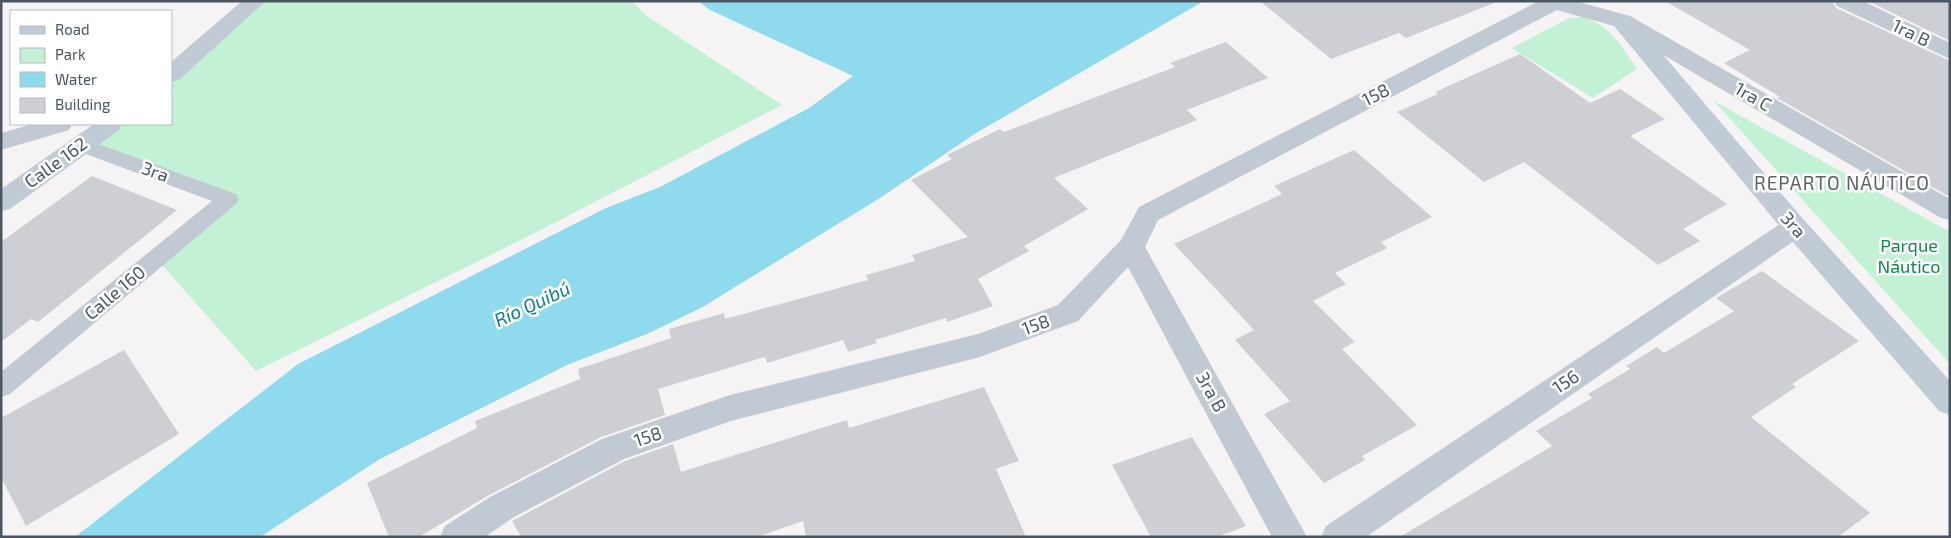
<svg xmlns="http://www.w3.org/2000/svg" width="1951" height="538" viewBox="0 0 1951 538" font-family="'Exo 2',sans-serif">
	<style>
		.green { fill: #c3f1d5 }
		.water { fill: #90daee }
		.building { fill: #cdcfd5 }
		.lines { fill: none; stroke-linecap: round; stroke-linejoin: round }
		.lane { fill: #c1cad2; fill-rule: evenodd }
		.street { fill: #c1cad2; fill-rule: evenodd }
		.secondary { fill: #c1cbd6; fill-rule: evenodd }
		.labels { text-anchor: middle; stroke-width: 5; stroke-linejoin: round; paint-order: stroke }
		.street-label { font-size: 18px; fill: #4a5661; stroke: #fff }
		.park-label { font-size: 18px; fill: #17864f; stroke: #fff }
		.neighbourhood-label { font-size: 19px; letter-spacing: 1px; fill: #5f6368; stroke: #fff }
		.water-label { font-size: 19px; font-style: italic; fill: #0c7c9b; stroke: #fff }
	</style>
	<rect width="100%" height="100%" fill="#f5f3f3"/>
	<!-- green -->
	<g class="green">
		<path d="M253,1H631L647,16L782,105L537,232L256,371L156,258L227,199L82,145L108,124H171V70Z"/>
		<path d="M1581,17C1609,23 1622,47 1637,69L1593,98L1512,48L1567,19Z"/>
		<path d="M1714,101L1950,232V364Z"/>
	</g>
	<!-- water -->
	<path class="water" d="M698,1H1204L976,133L880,198L701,308L647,334L567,365L380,459L260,537H75L298,364L606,208L660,187L809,108L853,76L710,10Z"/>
	<!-- building -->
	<g class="building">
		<path d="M1260,1H1494V3L1406,38L1399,33L1331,59Z"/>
		<path d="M1665,1H1832L1836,8L1950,61V197L1777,98L1780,97L1724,63L1750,50Z"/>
		<path d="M1868,1H1950V41Z"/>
		<path d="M1226,42L1268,78L1187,110L1197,120L1054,178L1088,209L1024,246L1029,251L978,279L993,306L947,322L946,318L875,340L877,343L848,352L843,340L767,363L765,357L658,389L665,415L601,437L489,495L419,537H389L367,483L477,428L475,421L580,379L578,369L671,338L669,329L724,313L725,319L868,280L866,275L915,261L912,255L968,237L911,180L952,159L947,155L1000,129L1004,132L1175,67L1170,63Z"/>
		<path d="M1520,54L1590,103L1620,89L1665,119L1630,136L1727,204L1683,229L1700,241L1658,265L1524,162L1484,182L1397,112L1438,94L1435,92Z"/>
		<path d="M1354,150L1432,217L1381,242L1387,248L1335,273L1346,284L1313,301L1355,342L1342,349L1417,425L1362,456L1365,460L1324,483L1264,414L1290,401L1235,340L1254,330L1174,244L1282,194L1274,186Z"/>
		<path d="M92,176L177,210L38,322L31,319L1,342V242Z"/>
		<path d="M1762,271L1859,341L1792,384L1796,387L1751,417L1870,513L1838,537H1400L1552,446L1536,431L1592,398L1588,394L1630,369L1626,366L1657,347L1664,353L1734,311L1716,298Z"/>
		<path d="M124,350L179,434L26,526L1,477V418Z"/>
		<path d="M984,387L1019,461L996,469L1026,537H806L803,521L757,537H521L512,521L625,461L673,444L681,472L847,420L849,428Z"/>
		<path d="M1192,437L1246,526L1217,537H1151L1112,465Z"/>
	</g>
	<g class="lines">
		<!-- lane -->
		<path class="lane" d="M82,138L236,194L239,199L236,204L10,394L1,397V372L212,201L75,150L72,145L75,140Z"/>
		<!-- street -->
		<g class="street">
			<path d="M1539,1H1575L1630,16L1950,199V220L1941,218L1614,26L1557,10L1158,220L1145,247L1307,537H1272L1128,267L1078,321L980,357L731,421L624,459L514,517L485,537H440L445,526L490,497L602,439L730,395L978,334L1058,305L1121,240L1139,207Z"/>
			<path d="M1834,1H1863L1950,43V59L1837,6Z"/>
			<path d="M33,124H72L69,130L1,150V133Z"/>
			<path d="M1795,217L1804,220L1808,227L1804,234L1366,537H1321L1326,526L1786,220Z"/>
		</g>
		<!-- secondary -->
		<g class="secondary">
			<path d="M242,1H266L179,80L171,82V62Z"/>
			<path d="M1622,14L1630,16L1804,220L1950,381V415L1939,411L1786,234L1614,26L1611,21L1614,16Z"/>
			<path d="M94,124H122L119,130L10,209L1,211V189Z"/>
		</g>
	</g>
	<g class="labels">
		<!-- street labels -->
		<g class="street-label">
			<text transform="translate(1911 33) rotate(26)" y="6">1ra B</text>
			<text transform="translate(1376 95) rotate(-27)" y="6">158</text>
			<text transform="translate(1753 97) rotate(30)" y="6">1ra C</text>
			<text transform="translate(56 163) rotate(-36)" y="6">Calle 162</text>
			<text transform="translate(155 172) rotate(20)" y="6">3ra</text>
			<text transform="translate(1793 225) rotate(49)" y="6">3ra</text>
			<text transform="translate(115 293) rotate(-40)" y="6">Calle 160</text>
			<text transform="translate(1036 325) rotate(-20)" y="6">158</text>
			<text transform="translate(1566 382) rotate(-34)" y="6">156</text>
			<text transform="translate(1211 392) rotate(61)" y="6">3ra B</text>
			<text transform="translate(648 437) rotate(-19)" y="6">158</text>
		</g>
		<!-- park labels -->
		<g class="park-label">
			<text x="1909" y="252">Parque<tspan x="1909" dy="21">Náutico</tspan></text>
		</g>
		<!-- neighbourhood labels -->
		<g class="neighbourhood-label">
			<text x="1842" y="190">REPARTO NÁUTICO</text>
		</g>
		<!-- water labels -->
		<g class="water-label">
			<text transform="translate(532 304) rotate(-25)" y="7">Río Quibú</text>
		</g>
	</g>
	<!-- border -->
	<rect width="1951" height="538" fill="none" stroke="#4a5661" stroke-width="5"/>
	<!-- legend -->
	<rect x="10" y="10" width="162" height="115" fill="#ffffff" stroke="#b7bbc0"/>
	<rect x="20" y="26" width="25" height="8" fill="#c1cbd6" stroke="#b7bbc0"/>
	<text x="55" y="35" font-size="15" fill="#4a5661">Road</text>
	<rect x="20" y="48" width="25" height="15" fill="#c3f1d5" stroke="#b7bbc0"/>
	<text x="55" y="60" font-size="15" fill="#4a5661">Park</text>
	<rect x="20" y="72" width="25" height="15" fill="#90daee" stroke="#b7bbc0"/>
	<text x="55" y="85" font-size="15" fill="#4a5661">Water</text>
	<rect x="20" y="98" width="25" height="15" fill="#cdcfd5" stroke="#b7bbc0"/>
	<text x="55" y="110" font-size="15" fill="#4a5661">Building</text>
</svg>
